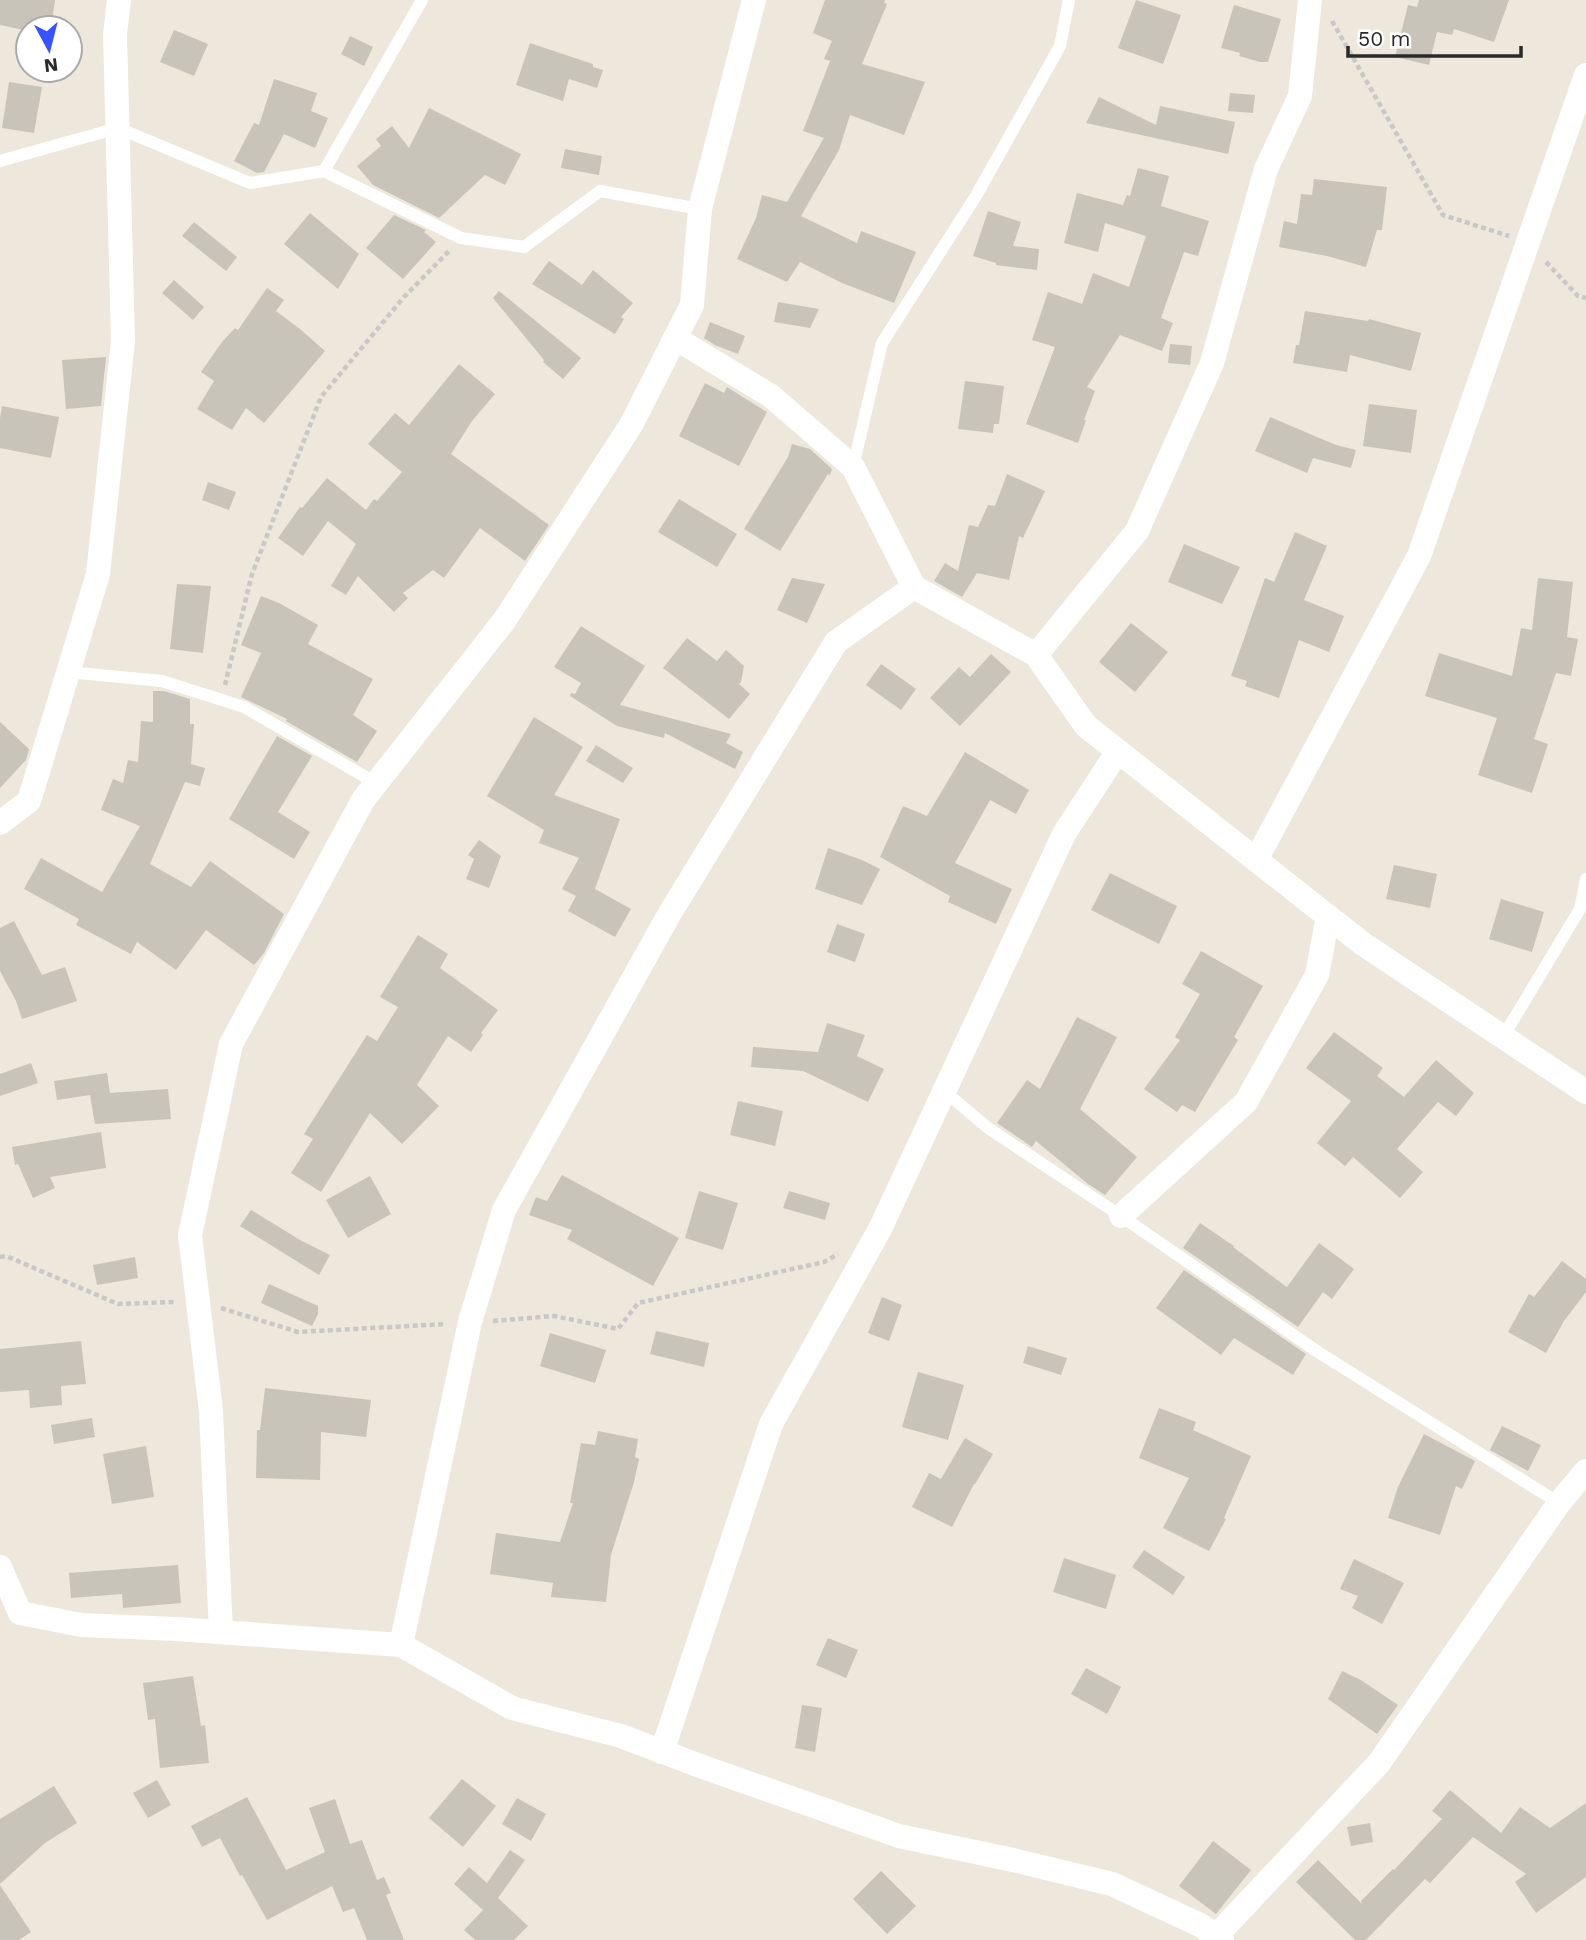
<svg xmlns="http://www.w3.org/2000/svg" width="1586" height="1940" viewBox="0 0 1586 1940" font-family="'Work Sans',sans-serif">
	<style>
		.building { fill: #c9c4ba }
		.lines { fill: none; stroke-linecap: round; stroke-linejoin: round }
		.path { stroke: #c8c8c8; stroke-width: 4.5; stroke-dasharray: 5 3.5; stroke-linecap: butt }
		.lane { stroke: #fff; stroke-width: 12 }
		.street { stroke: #fff; stroke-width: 24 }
	</style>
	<rect width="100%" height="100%" fill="#eee7db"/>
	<!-- building -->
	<g class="building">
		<path d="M0,0H55L51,28H28V31L0,25Z"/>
		<path d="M825,0H885L884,3L887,4L862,64L925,82L904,135L850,115L839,150L801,216L857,243L861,231L916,252L894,303L842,283L800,262L787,282L737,259L756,218L762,195L787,202L824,138L803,131L830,61L824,59L832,41L813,33Z"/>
		<path d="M1136,0L1181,15L1163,64L1118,48Z"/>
		<path d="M1419,0H1509L1494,42L1454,29L1452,35L1437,32L1429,65L1395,57L1408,5L1417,7Z"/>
		<path d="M1234,5L1281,19L1268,62H1260L1239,56L1240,53L1221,48Z"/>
		<path d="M174,30L208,44L194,76L160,62Z"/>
		<path d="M350,36L373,47L364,66L341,54Z"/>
		<path d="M530,43L593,64V67L603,70L597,88L569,79L563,101L516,85Z"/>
		<path d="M274,79L317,93L311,111L328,118L315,148L284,134L264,172L257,173L234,161L254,123L259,125Z"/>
		<path d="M9,82L42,87L34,133L2,128Z"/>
		<path d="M1230,93L1255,95L1253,113L1228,111Z"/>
		<path d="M1099,97L1156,125L1160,106L1235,122L1228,154L1086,123Z"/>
		<path d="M429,108L521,154L505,185L485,175L439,218L373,185L357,166L381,146L376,139L392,126L409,148Z"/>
		<path d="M565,149L602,156L599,175L561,168Z"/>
		<path d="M1138,168L1169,176L1161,206L1209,221L1198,256L1184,252L1161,318L1173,323L1162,351L1120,335L1087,387L1095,391L1084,420H1086L1078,443L1026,424L1055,347L1032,340L1048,292L1082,304L1093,273L1129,287L1146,236L1105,223L1098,252L1064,243L1077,193L1123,205L1127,195L1130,196Z"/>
		<path d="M1314,179L1387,187L1382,230H1377L1366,267L1327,256L1279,247L1284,221L1297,224L1301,194L1312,195Z"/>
		<path d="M988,211L1021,222L1013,246L1039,249L1037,270L996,265V263L973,256Z"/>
		<path d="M310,213L359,254L338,289L284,244Z"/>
		<path d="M394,215L426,230L424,232L436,242L403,279L366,248Z"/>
		<path d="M194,222L237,257L226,271L182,236Z"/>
		<path d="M549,261L582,285L593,270L633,303L621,317L624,319L615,334L532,284Z"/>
		<path d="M174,280L204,307L193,320L162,293Z"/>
		<path d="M267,288L284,300L276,311L300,329L325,351L264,423L246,408L232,430L197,409L214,381L201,372L222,342L235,328L238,330Z"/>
		<path d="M499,291L581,358L563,379L543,362L544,360L493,298Z"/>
		<path d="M778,302L819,309L810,328L774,322Z"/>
		<path d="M1305,311L1368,321L1369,319L1421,333L1411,371L1350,355L1347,372L1293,363L1296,345H1299Z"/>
		<path d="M710,322L745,336L738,354L715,345L704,338Z"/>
		<path d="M1170,344L1192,346L1190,365L1168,363Z"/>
		<path d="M106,357L101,406L66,409L62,360Z"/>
		<path d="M459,364L495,394L472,421L451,454L549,525L525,561L480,528L444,578L433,570L403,593L408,598L394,612L358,576L346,595L331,586L356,544L328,521L303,556L278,538L300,507L302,508L327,478L366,510L374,499L377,501L402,472L368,444L395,413L409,425Z"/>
		<path d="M965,381L1004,386L999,424H994L993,433L958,429Z"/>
		<path d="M705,383L724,393L727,387L767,412L739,466L679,436Z"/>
		<path d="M1369,404L1417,410L1411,453L1363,446Z"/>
		<path d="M2,406L59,417L51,458L0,448V418Z"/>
		<path d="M1270,417L1336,445L1356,450L1351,468L1313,458L1307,473L1255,451Z"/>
		<path d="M792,444L810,449L832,469L830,475L828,474L780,551L744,529L788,457Z"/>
		<path d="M1007,474L1045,491L1023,538L1019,536L1009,580L977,573L962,597L934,581L945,563L958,571L969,525L978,527L988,505L995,506Z"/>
		<path d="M208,482L236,492L229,510L202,500Z"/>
		<path d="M679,499L737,534L717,567L658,532Z"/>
		<path d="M1295,532L1327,546L1304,600L1344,616L1329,652L1299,640L1279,698L1245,686L1247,681L1231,676L1265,578L1274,582Z"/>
		<path d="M1184,544L1240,567L1222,604L1168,582Z"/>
		<path d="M792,578L825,584L807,623L777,610Z"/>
		<path d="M1538,578L1573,582L1567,637L1578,639L1571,676L1556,673L1534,739L1548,744L1532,793L1478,775L1497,718L1425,696L1439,653L1512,676L1521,628L1532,630Z"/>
		<path d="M177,584L211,586L203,653L170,649Z"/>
		<path d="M261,596L279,603L318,625L308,644L373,679L353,715L377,731L357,762L286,721L287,719L241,697L261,653L241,645Z"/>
		<path d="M1131,623L1168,652L1135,692L1099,662Z"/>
		<path d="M581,626L645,666L620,705L731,734L726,743L743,752L735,769L665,733L664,738L617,726L570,696L571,693L575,694L581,683L554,667Z"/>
		<path d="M687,638L717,661L726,650L744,666L741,682L739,684L750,694L729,719L663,668Z"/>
		<path d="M991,654L1011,672L960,726L930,698L959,667L970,677Z"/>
		<path d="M881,664L916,689L901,710L866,685Z"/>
		<path d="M153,691H164L190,699V724H194L191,764L205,768L200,786L185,782L150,864L191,887L210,861L284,914L264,953L254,965L206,930L176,970L137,942L131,954L76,925L79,919L24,889L41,858L102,892L140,826L101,810L113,779L123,783L128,760L138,762L141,721L153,722Z"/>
		<path d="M534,717L583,747L554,795L620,819L595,889L631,909L615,937L568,911L576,896L562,889L579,858L539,843L544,830L487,796Z"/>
		<path d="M0,722L29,749L26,760L0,788Z"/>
		<path d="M277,736L312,756L278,812L310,832L294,859L229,819Z"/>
		<path d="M596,745L633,768L623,783L586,761Z"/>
		<path d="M965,752L1029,790L1016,814L990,800L955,863L1012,889L996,924L948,902L950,896L880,857L903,806L927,816Z"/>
		<path d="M479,840L501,856L489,888L466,879L474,859L468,855Z"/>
		<path d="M828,848L862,860L880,869L862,905L815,889Z"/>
		<path d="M1394,865L1437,874L1430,908L1386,899Z"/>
		<path d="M1110,873L1177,906L1159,944L1091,910Z"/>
		<path d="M1501,899L1544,912L1532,952L1489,939Z"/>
		<path d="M14,921L42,975L65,967L77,1001L22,1019L16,1001L0,971V928Z"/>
		<path d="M837,924L865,934L855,962L827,952Z"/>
		<path d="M418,935L448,954L440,968L498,1010L481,1033L483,1035L471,1052L448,1036L417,1085L439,1106L402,1144L370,1113L321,1192L291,1173L313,1139L304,1134L367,1035L377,1041L398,1007L380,997Z"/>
		<path d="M1201,951L1263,986L1234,1037L1238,1040L1195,1112L1182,1105L1177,1112L1144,1089L1180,1040L1175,1037L1200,994L1182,984Z"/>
		<path d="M1077,1017L1117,1037L1080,1109L1137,1157L1105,1195L1088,1184L1036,1141L1032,1147L997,1123L1027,1080L1040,1089Z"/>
		<path d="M827,1023L865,1035L857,1056L884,1069L868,1102L803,1071L751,1067L753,1047L818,1052Z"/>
		<path d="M1334,1032L1383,1068L1377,1076L1404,1097L1436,1060L1474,1093L1456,1116L1438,1102L1397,1149L1423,1172L1400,1198L1353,1157L1345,1166L1317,1143L1351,1101L1306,1068Z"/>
		<path d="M31,1063L38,1083L0,1096V1074Z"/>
		<path d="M107,1073L110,1093L168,1089L171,1119L95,1124L90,1095L57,1100L54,1081Z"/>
		<path d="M738,1101L783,1111L775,1146L730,1135Z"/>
		<path d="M101,1132L106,1168L50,1177L55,1188L33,1198L18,1164L15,1165L12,1147Z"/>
		<path d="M562,1175L679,1238L653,1286L567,1239L572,1230L529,1215L536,1197L547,1201Z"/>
		<path d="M370,1176L391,1214L348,1238L326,1200Z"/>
		<path d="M699,1191L738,1203L723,1250L685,1238Z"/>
		<path d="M789,1191L830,1203L825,1220L783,1208Z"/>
		<path d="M251,1210L300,1240L330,1255L319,1275L240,1226Z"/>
		<path d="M1200,1223L1234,1246L1233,1247L1287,1287L1319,1243L1354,1269L1332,1299L1323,1292L1298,1327L1183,1248Z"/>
		<path d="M135,1257L138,1278L97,1285L93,1265Z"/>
		<path d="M1562,1261L1586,1279V1292L1564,1321L1546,1353L1508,1332L1529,1294L1534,1297Z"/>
		<path d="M1184,1270L1306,1354L1293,1375L1234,1338L1221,1355L1156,1308Z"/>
		<path d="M269,1284L318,1306V1314L312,1326L261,1303Z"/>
		<path d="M882,1297L902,1305L889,1341L868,1333Z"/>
		<path d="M656,1331L709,1343L704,1367L650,1354Z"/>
		<path d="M550,1333L606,1350L595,1383L540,1366Z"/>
		<path d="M81,1341L86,1384L61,1386L62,1405L30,1408L29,1390L0,1392V1349Z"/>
		<path d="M1028,1346L1067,1358L1061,1375L1023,1363Z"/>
		<path d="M918,1372L964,1385L948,1440L902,1427Z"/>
		<path d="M265,1388L371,1400L366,1437L321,1432L320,1480L256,1478L257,1430H260Z"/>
		<path d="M1159,1408L1196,1422L1193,1430L1251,1456L1224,1518L1226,1519L1209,1551L1163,1528L1189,1478L1139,1458Z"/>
		<path d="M92,1418L95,1437L54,1444L51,1425Z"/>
		<path d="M1502,1426L1541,1445L1528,1471L1490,1450Z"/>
		<path d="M598,1431L638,1439L635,1457L639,1459L634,1482L611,1555L606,1602L551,1597L553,1583L490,1574L496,1533L560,1542L573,1503H570L581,1443L595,1445Z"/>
		<path d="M1424,1434L1475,1461L1462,1489L1456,1486L1440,1535L1388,1518L1398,1487Z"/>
		<path d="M965,1438L993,1454L975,1484H974L952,1527L912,1507L929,1473L941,1479Z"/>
		<path d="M146,1446L154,1497L112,1504L103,1454Z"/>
		<path d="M1144,1550L1185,1577L1173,1595L1132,1567Z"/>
		<path d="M1064,1558L1116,1575L1106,1609L1053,1592Z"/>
		<path d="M1354,1559L1404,1583L1382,1624L1352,1608L1358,1596L1340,1589Z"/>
		<path d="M178,1565L181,1603L123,1608L122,1594L71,1598L69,1573Z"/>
		<path d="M828,1638L858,1650L846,1678L816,1665Z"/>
		<path d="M1086,1668L1121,1687L1107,1714L1071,1694Z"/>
		<path d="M1342,1671L1361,1680L1398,1705L1377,1734L1328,1699Z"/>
		<path d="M193,1676L201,1726L205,1725L209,1763L160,1768L155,1719L148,1720L143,1683Z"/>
		<path d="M802,1705L822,1708L815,1752L795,1748Z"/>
		<path d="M462,1779L496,1806L463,1847L429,1818Z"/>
		<path d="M157,1780L171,1805L148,1818L133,1793Z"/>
		<path d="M54,1786L77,1823L45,1843L0,1884V1819Z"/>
		<path d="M1450,1790L1501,1833L1520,1807L1550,1828L1586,1803V1877L1536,1913L1515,1882L1526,1874L1473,1837L1430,1883L1425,1879L1366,1940H1355L1296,1882L1318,1860L1362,1904L1361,1901L1393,1869L1394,1870L1442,1819L1432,1811Z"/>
		<path d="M247,1797L286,1870L325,1852L309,1808L335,1799L350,1844L362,1840L377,1880L384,1877L391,1893L386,1895L404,1940H367L354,1908L343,1912L332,1886L267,1920L242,1875L240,1876L220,1838L202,1847L191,1826Z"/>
		<path d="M517,1798L546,1814L531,1841L502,1824Z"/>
		<path d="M1370,1823L1373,1842L1351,1846L1347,1827Z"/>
		<path d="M1213,1841L1251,1870L1216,1914L1179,1886Z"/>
		<path d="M510,1850L525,1860L498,1898L528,1926L514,1940H475L464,1930L483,1910L454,1884L469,1867L487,1883Z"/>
		<path d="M881,1871L916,1906L887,1934L853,1899Z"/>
		<path d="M0,1885L31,1932L19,1940H0Z"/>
	</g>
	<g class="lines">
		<!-- path -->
		<g class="path">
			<path d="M1332,21L1443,215L1509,236"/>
			<path d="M1546,262L1578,296L1586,298"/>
			<path d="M225,685L252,574L321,397L404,297L449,251"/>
			<path d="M0,1257L6,1256L118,1304L174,1302"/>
			<path d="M221,1308L298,1332L446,1324"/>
			<path d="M493,1321L554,1316L618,1329L638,1303L824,1262L838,1254"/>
		</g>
		<!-- lane -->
		<g class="lane">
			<path d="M0,161L118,128L250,183L324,171L461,238L524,247L600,191L700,209"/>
			<path d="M324,171L422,0"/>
			<path d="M853,467L882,343L976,196L1060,46L1069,0"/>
			<path d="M68,672L162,681L244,707L376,783"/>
			<path d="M1503,1037L1580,909L1586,879"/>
			<path d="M943,1090L988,1128L1121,1216L1318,1352L1559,1503"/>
		</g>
		<!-- street -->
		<g class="street">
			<path d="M675,338L771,396L853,467L914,587L1036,655L1086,726L1363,944L1586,1092"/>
			<path d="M1036,655L1137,531L1212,363L1266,169L1300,96L1310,0"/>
			<path d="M0,823L29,801L98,574L123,341L115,34L119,0"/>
			<path d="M1256,860L1419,556L1586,75"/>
			<path d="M1121,1216L1246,1102L1317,975L1328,916"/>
			<path d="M0,1567L20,1613L81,1625L177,1629L401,1645L512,1708L621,1736L703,1767L899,1836L1013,1860L1112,1884L1200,1925L1222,1940"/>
			<path d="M221,1632L211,1411L190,1235L231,1044L363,800L504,621L631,425L692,305L700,209L754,0"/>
			<path d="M401,1645L470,1322L504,1210L670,913L836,642L914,587"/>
			<path d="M662,1752L771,1424L880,1229L1064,834L1118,751"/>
			<path d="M1216,1936L1379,1763L1559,1503L1586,1471"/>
		</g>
	</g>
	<!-- north arrow -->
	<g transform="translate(49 49) rotate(173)"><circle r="33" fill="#ffffff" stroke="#aaaaaa" stroke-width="2"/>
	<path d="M0-5L12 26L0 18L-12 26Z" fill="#3753ff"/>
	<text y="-10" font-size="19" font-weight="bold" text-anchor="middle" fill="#2a2a2a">N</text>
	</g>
	<!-- scale -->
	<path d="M1348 46v10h173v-10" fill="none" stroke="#2a2a2a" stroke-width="3.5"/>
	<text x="1358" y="46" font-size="21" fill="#2a2a2a" stroke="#ffffff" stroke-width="5" paint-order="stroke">50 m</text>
</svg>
